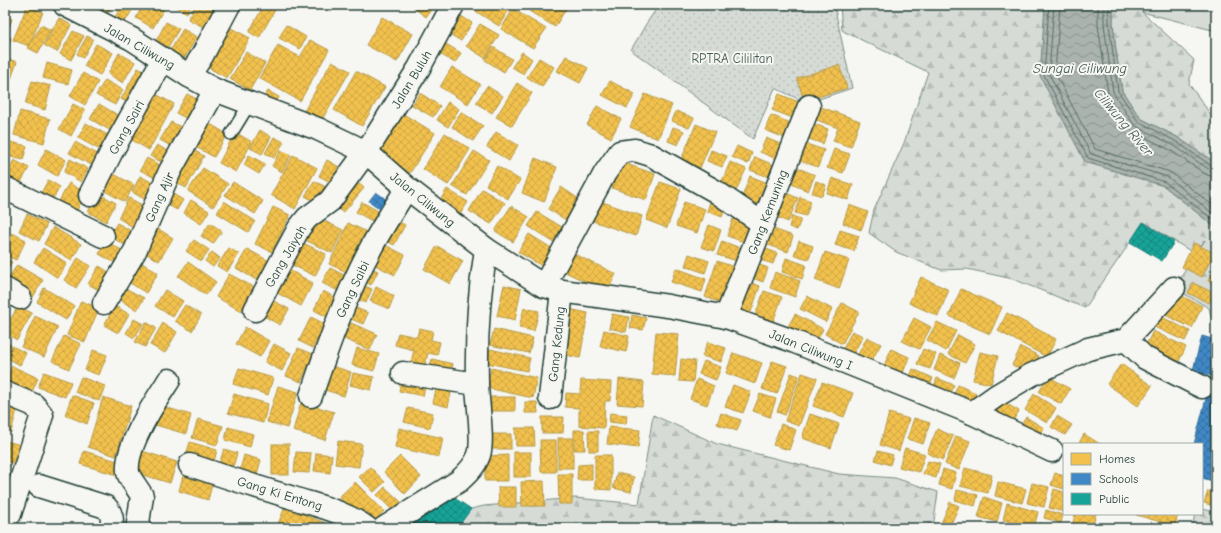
<svg xmlns="http://www.w3.org/2000/svg" width="1221" height="533" viewBox="0 0 1221 533" font-family="'Comic Neue',sans-serif">
	<style>
		.grass { fill: #d6dbd6; stroke: #7a8c85 }
		.forest { fill: url(#forest-firs); stroke: #7a8c85 }
		.park { fill: url(#park-dots); stroke: #7a8c85 }
		.water { fill: url(#water-waves); stroke: #72847d }
		.homes { fill: url(#homes-cross-hatch); stroke: #b39946 }
		.schools { fill: url(#schools-cross-hatch); stroke: #35729a }
		.public { fill: url(#public-cross-hatch); stroke: #19847a }
		.lines { fill: none; stroke-linecap: round; stroke-linejoin: round }
		.shore { stroke: #576c65; stroke-width: 1 }
		.lane-casing { stroke: #1f3d34; stroke-width: 14 }
		.street-casing { stroke: #1f3d34; stroke-width: 25 }
		.lane { stroke: #f6f6f2; stroke-width: 11 }
		.street { stroke: #f6f6f2; stroke-width: 22 }
		.labels { text-anchor: middle; stroke-width: 4; stroke-linejoin: round; paint-order: stroke }
		.street-label { font-size: 13px; fill: #1f3d34; stroke: #f6f6f2 }
		.park-label { font-size: 13px; fill: #445d54; stroke: #f6f6f2 }
		.water-label { font-size: 14px; font-style: italic; fill: #425a52; stroke: #f6f6f2 }
	</style>
	<defs>
		<pattern id="forest-firs" width="22" height="20" patternUnits="userSpaceOnUse"><rect width="22" height="20" fill="#d6dbd6"/><path d="M5 1l3.5 6h-7zM16 11l3.5 6h-7z" fill="#b7bdb8"/></pattern>
		<pattern id="park-dots" width="8" height="8" patternUnits="userSpaceOnUse"><rect width="8" height="8" fill="#d6dbd6"/><path d="M2 2h.1M6 6h.1" fill="none" stroke="#b7bdb8" stroke-width="1.8" stroke-linecap="round"/></pattern>
		<pattern id="water-waves" width="16" height="10" patternUnits="userSpaceOnUse"><rect width="16" height="10" fill="#aab3ae"/><path d="M0 5q4-4 8 0t8 0" fill="none" stroke="#8a938e"/></pattern>
		<pattern id="homes-cross-hatch" width="8" height="8" patternUnits="userSpaceOnUse"><rect width="8" height="8" fill="#f2c14e"/><path d="M0 0l8 8M0 8l8-8" fill="none" stroke="#cfa745"/></pattern>
		<pattern id="schools-cross-hatch" width="8" height="8" patternUnits="userSpaceOnUse"><rect width="8" height="8" fill="#3f88c5"/><path d="M0 0l8 8M0 8l8-8" fill="none" stroke="#3470a1"/></pattern>
		<pattern id="public-cross-hatch" width="8" height="8" patternUnits="userSpaceOnUse"><rect width="8" height="8" fill="#17a398"/><path d="M0 0l8 8M0 8l8-8" fill="none" stroke="#14867d"/></pattern>
	</defs>
	<rect width="100%" height="100%" fill="#f6f6f2"/>
	<filter id="ink" filterUnits="userSpaceOnUse"><feTurbulence type="fractalNoise" baseFrequency=".025" numOctaves="2"/><feDisplacementMap in="SourceGraphic" scale="8" xChannelSelector="R" yChannelSelector="G"/><feConvolveMatrix kernelMatrix="1 2 1 2 8 2 1 2 1" color-interpolation-filters="sRGB"/></filter>
	<g filter="url(#ink)">
		<!-- grass -->
		<path class="grass" d="M1143,5H1216V31L1142,12Z"/>
		<!-- forest -->
		<g class="forest">
			<path d="M840,5H1046L1085,161L1164,186L1216,228V333H1215L1209,308L1174,288L1205,240L1195,254L1144,222L1085,308L1013,279L967,269L941,270L896,252L869,233L874,210L904,143L928,72L845,32L842,30Z"/>
			<path d="M1113,5H1143L1142,12L1194,60L1189,84L1216,122V164L1177,137L1140,118L1122,91L1116,51L1113,23Z"/>
			<path d="M653,415L717,444L839,474L895,478L938,492L933,528H457L471,509L484,506L575,498L639,504Z"/>
			<path d="M1202,509L1216,512V528H1192L1195,514H1202Z"/>
		</g>
		<!-- park -->
		<path class="park" d="M659,5H834L852,88L807,103L775,88L753,139L631,50L646,24Z"/>
		<!-- water -->
		<path class="water" d="M1045,5H1113V23L1116,51L1122,91L1140,118L1177,137L1216,163V228L1164,186L1085,162L1040,76Z"/>
		<!-- homes -->
		<g class="homes">
			<path d="M94,5H112L107,14Z"/>
			<path d="M122,5H135L124,24L114,19Z"/>
			<path d="M143,5H166L153,28L136,18Z"/>
			<path d="M173,5H191L187,13Z"/>
			<path d="M196,5H218L205,28L188,19Z"/>
			<path d="M264,5L275,10L259,38L249,32Z"/>
			<path d="M410,5H435L426,17Z"/>
			<path d="M470,5H512L499,26L469,7Z"/>
			<path d="M533,5H564L567,7L555,27L529,11Z"/>
			<path d="M27,6L43,12L29,46L13,40Z"/>
			<path d="M513,9L546,29L533,48L501,29Z"/>
			<path d="M458,14L472,23L461,41L446,32Z"/>
			<path d="M5,16L12,19L7,34H5Z"/>
			<path d="M382,17L413,34L397,62L366,45Z"/>
			<path d="M59,18L71,25L57,52L44,45Z"/>
			<path d="M166,22L179,29L168,47L156,41Z"/>
			<path d="M480,24L499,35L485,58L466,46Z"/>
			<path d="M41,25L51,30L38,53L28,48Z"/>
			<path d="M286,25L306,37L300,49L279,38Z"/>
			<path d="M231,28L250,38L227,78L209,68Z"/>
			<path d="M183,29L197,37L181,64L167,56Z"/>
			<path d="M73,31L84,36L71,60L60,54Z"/>
			<path d="M5,36L11,38L6,56H5Z"/>
			<path d="M87,36L93,39L83,58L77,54Z"/>
			<path d="M310,40L329,50L300,101L259,78L278,45L300,57Z"/>
			<path d="M96,44L113,53L100,75L84,66Z"/>
			<path d="M446,44L461,53L455,63L440,54Z"/>
			<path d="M493,47L512,59L504,72L485,60Z"/>
			<path d="M246,52L265,63L250,90L230,79Z"/>
			<path d="M522,52L532,59L523,74L512,67Z"/>
			<path d="M119,53L135,62L123,83L108,74Z"/>
			<path d="M566,56L588,68L580,83L557,71Z"/>
			<path d="M5,58L17,62L11,79L5,77Z"/>
			<path d="M539,58L554,67L542,87L527,77Z"/>
			<path d="M332,61L350,71L320,123L303,113Z"/>
			<path d="M47,63L72,70L68,84L43,78Z"/>
			<path d="M839,65L847,88L804,101L797,78Z"/>
			<path d="M452,67L480,84L468,104L440,87Z"/>
			<path d="M138,68L151,75L134,106L121,99Z"/>
			<path d="M356,71L385,87L362,126L334,110Z"/>
			<path d="M83,73L98,82L85,105L70,96Z"/>
			<path d="M105,80L123,90L115,105L96,95Z"/>
			<path d="M32,81L51,86L45,110L25,104Z"/>
			<path d="M610,81L635,94L627,108L602,95Z"/>
			<path d="M517,83L532,93L512,126L496,117Z"/>
			<path d="M487,86L503,96L492,113L476,103Z"/>
			<path d="M150,91L174,104L149,150L125,136Z"/>
			<path d="M268,91L279,97L273,108L262,101Z"/>
			<path d="M420,93L440,106L433,117L412,105Z"/>
			<path d="M187,94L204,103L193,122L176,113Z"/>
			<path d="M645,94L672,105L658,139L630,127Z"/>
			<path d="M779,94L804,104L798,120L772,110Z"/>
			<path d="M448,102L459,109L448,127L437,120Z"/>
			<path d="M73,104L85,110L71,136L59,129Z"/>
			<path d="M99,104L123,118L115,133L90,119Z"/>
			<path d="M597,106L621,119L611,138L587,125Z"/>
			<path d="M818,106L860,121L851,147L833,141L838,128L814,119Z"/>
			<path d="M20,111L50,119L44,143L14,135Z"/>
			<path d="M676,111L694,118L689,128L672,121Z"/>
			<path d="M400,112L435,133L410,173L375,152Z"/>
			<path d="M461,112L483,126L473,141L452,127Z"/>
			<path d="M771,115L798,126L792,141L765,130Z"/>
			<path d="M205,121L227,134L214,157L192,145Z"/>
			<path d="M806,121L828,129L823,144L801,136Z"/>
			<path d="M171,122L187,130L176,149L160,140Z"/>
			<path d="M86,123L113,138L104,152L78,138Z"/>
			<path d="M696,124L715,132L700,168L681,160Z"/>
			<path d="M673,127L684,131L678,145L668,141Z"/>
			<path d="M260,130L271,137L262,154L250,148Z"/>
			<path d="M235,132L252,142L236,172L219,163Z"/>
			<path d="M496,132L518,145L509,161L487,147Z"/>
			<path d="M445,133L470,149L448,185L423,169Z"/>
			<path d="M274,137L284,142L274,158L265,153Z"/>
			<path d="M766,138L785,146L779,160L760,152Z"/>
			<path d="M798,141L824,150L818,167L792,158Z"/>
			<path d="M11,142L27,146L23,160L7,156Z"/>
			<path d="M75,142L103,157L97,168L69,153Z"/>
			<path d="M157,145L173,154L167,165L150,156Z"/>
			<path d="M737,146L752,153L748,164L732,157Z"/>
			<path d="M188,147L204,156L186,188L170,179Z"/>
			<path d="M46,149L66,160L57,176L38,165Z"/>
			<path d="M834,149L850,154L843,173L827,168Z"/>
			<path d="M281,150L291,155L282,172L272,166Z"/>
			<path d="M711,150L727,156L722,167L707,161Z"/>
			<path d="M474,151L489,160L467,195L452,186Z"/>
			<path d="M249,155L265,164L259,174L244,165Z"/>
			<path d="M293,155L317,168L295,209L271,195Z"/>
			<path d="M755,157L776,166L771,178L750,170Z"/>
			<path d="M147,158L165,168L159,180L140,170Z"/>
			<path d="M535,158L557,167L544,202L522,193Z"/>
			<path d="M70,159L88,169L81,182L64,172Z"/>
			<path d="M14,160L29,168L20,184L5,176Z"/>
			<path d="M327,160L341,168L332,183L319,176Z"/>
			<path d="M621,162L655,174L646,200L612,188Z"/>
			<path d="M730,162L746,169L735,193L720,186Z"/>
			<path d="M791,165L815,175L808,191L784,181Z"/>
			<path d="M497,166L520,180L508,199L486,185Z"/>
			<path d="M203,168L228,184L213,207L188,191Z"/>
			<path d="M110,172L134,185L125,202L101,189Z"/>
			<path d="M140,176L155,184L146,200L132,192Z"/>
			<path d="M750,176L770,184L759,209L740,202Z"/>
			<path d="M352,178L364,188L343,213L331,202Z"/>
			<path d="M832,178L853,185L848,200L827,193Z"/>
			<path d="M48,180L60,187L49,205L38,199Z"/>
			<path d="M314,181L326,187L317,203L305,196Z"/>
			<path d="M816,181L826,185L822,196L812,193Z"/>
			<path d="M233,182L263,201L255,214L225,195Z"/>
			<path d="M660,182L681,189L667,228L646,220Z"/>
			<path d="M69,183L86,193L75,214L57,205Z"/>
			<path d="M561,187L579,199L566,220L548,209Z"/>
			<path d="M447,189L468,202L457,219L436,207Z"/>
			<path d="M482,189L505,203L491,224L469,211Z"/>
			<path d="M779,190L798,198L788,222L769,214Z"/>
			<path d="M170,192L183,200L177,210L164,203Z"/>
			<path d="M98,193L116,203L106,222L88,212Z"/>
			<path d="M800,197L811,201L806,216L795,213Z"/>
			<path d="M129,198L144,206L133,227L118,218Z"/>
			<path d="M711,199L727,204L722,217L707,211Z"/>
			<path d="M191,200L209,211L201,224L184,213Z"/>
			<path d="M224,201L255,221L248,232L217,213Z"/>
			<path d="M600,201L642,216L636,236L593,221Z"/>
			<path d="M362,202L385,215L379,225L356,212Z"/>
			<path d="M684,202L705,209L697,233L676,226Z"/>
			<path d="M849,205L868,212L861,230L843,223Z"/>
			<path d="M511,206L529,217L513,242L495,231Z"/>
			<path d="M273,207L290,215L272,252L255,244Z"/>
			<path d="M537,212L562,227L553,242L528,226Z"/>
			<path d="M27,214L47,224L39,241L19,231Z"/>
			<path d="M312,215L343,230L332,253L301,238Z"/>
			<path d="M792,216L801,219L797,230L789,227Z"/>
			<path d="M392,218L405,225L394,245L381,238Z"/>
			<path d="M733,219L759,228L753,245L727,236Z"/>
			<path d="M117,223L133,232L125,245L109,236Z"/>
			<path d="M210,223L222,231L213,244L201,236Z"/>
			<path d="M348,223L367,232L348,273L329,264Z"/>
			<path d="M152,225L173,238L159,261L138,249Z"/>
			<path d="M709,225L721,230L714,251L701,247Z"/>
			<path d="M53,227L81,244L72,260L44,244Z"/>
			<path d="M768,227L793,236L788,252L763,243Z"/>
			<path d="M840,230L859,236L854,251L835,245Z"/>
			<path d="M12,233L26,240L16,260L5,255V247Z"/>
			<path d="M529,234L553,249L542,266L518,252Z"/>
			<path d="M194,240L209,250L201,261L186,251Z"/>
			<path d="M297,240L326,254L315,276L286,262Z"/>
			<path d="M106,241L125,252L117,264L99,254Z"/>
			<path d="M722,241L748,251L744,263L717,255Z"/>
			<path d="M799,241L813,246L809,259L794,255Z"/>
			<path d="M379,242L405,255L395,275L369,262Z"/>
			<path d="M1194,243L1214,253L1202,277L1182,267Z"/>
			<path d="M437,246L463,261L450,284L424,269Z"/>
			<path d="M761,247L777,253L773,264L757,259Z"/>
			<path d="M43,248L67,263L58,278L34,262Z"/>
			<path d="M229,248L239,254L227,272L217,266Z"/>
			<path d="M247,249L269,261L258,281L236,268Z"/>
			<path d="M212,252L220,258L213,267L205,261Z"/>
			<path d="M570,252L616,274L607,292L561,270Z"/>
			<path d="M825,252L849,260L839,289L815,280Z"/>
			<path d="M689,254L709,261L705,273L685,266Z"/>
			<path d="M5,258L12,262L5,273Z"/>
			<path d="M78,258L90,266L76,288L64,280Z"/>
			<path d="M134,258L158,273L146,293L122,278Z"/>
			<path d="M786,258L806,265L802,279L782,272Z"/>
			<path d="M717,261L740,269L727,305L705,297Z"/>
			<path d="M188,262L216,282L206,295L178,276Z"/>
			<path d="M752,262L768,268L763,282L747,276Z"/>
			<path d="M17,265L43,280L32,299L5,284Z"/>
			<path d="M365,265L378,271L371,285L358,278Z"/>
			<path d="M99,266L114,275L104,293L88,284Z"/>
			<path d="M282,266L313,283L301,306L270,289Z"/>
			<path d="M1216,266V285L1208,281Z"/>
			<path d="M330,268L348,277L340,292L322,283Z"/>
			<path d="M676,268L706,279L702,292L671,282Z"/>
			<path d="M775,272L800,281L795,297L770,288Z"/>
			<path d="M229,274L254,287L241,311L216,297Z"/>
			<path d="M921,277L949,290L938,316L909,303Z"/>
			<path d="M743,280L760,286L750,315L732,309Z"/>
			<path d="M355,282L372,289L366,303L349,295Z"/>
			<path d="M1193,283L1214,293L1209,303L1188,293Z"/>
			<path d="M504,285L521,289L515,320L497,316Z"/>
			<path d="M376,287L394,296L389,309L370,301Z"/>
			<path d="M44,288L74,306L66,320L37,302Z"/>
			<path d="M125,288L144,298L137,310L118,299Z"/>
			<path d="M961,289L1002,307L990,334L949,316Z"/>
			<path d="M165,290L183,301L173,317L155,306Z"/>
			<path d="M323,291L338,299L329,318L314,310Z"/>
			<path d="M764,291L782,297L773,322L755,316Z"/>
			<path d="M1174,292L1202,306L1192,328L1163,314Z"/>
			<path d="M807,296L832,309L826,322L800,309Z"/>
			<path d="M268,298L289,309L280,325L260,314Z"/>
			<path d="M81,301L99,308L85,342L67,335Z"/>
			<path d="M842,303L859,312L842,344L825,334Z"/>
			<path d="M185,305L201,315L192,331L175,321Z"/>
			<path d="M349,305L368,313L363,324L344,316Z"/>
			<path d="M18,306L32,313L17,340L5,333V329Z"/>
			<path d="M115,306L129,314L118,333L104,325Z"/>
			<path d="M524,308L539,311L534,331L519,328Z"/>
			<path d="M569,309L588,313L580,358L560,354Z"/>
			<path d="M1007,313L1056,339L1047,357L998,331Z"/>
			<path d="M612,314L629,317L626,332L609,328Z"/>
			<path d="M795,314L823,329L814,346L786,330Z"/>
			<path d="M632,315L646,318L643,330L630,328Z"/>
			<path d="M35,316L58,327L44,357L21,347Z"/>
			<path d="M1160,316L1190,331L1185,341L1154,327Z"/>
			<path d="M311,317L325,324L313,348L299,341Z"/>
			<path d="M914,318L931,327L919,349L902,341Z"/>
			<path d="M134,319L143,324L134,338L126,333Z"/>
			<path d="M146,322L156,328L145,347L135,342Z"/>
			<path d="M937,322L956,331L946,351L927,340Z"/>
			<path d="M163,323L177,332L165,353L150,345Z"/>
			<path d="M351,323L377,334L370,350L344,339Z"/>
			<path d="M245,327L269,341L260,357L236,344Z"/>
			<path d="M419,328L433,331L431,340L440,342L437,355L428,353L425,365L411,362L414,350L395,345L398,333L417,337Z"/>
			<path d="M494,329L533,338L529,353L490,345Z"/>
			<path d="M604,330L629,336L626,352L600,346Z"/>
			<path d="M852,331L863,336L850,360L840,355Z"/>
			<path d="M1153,331L1186,347L1176,367L1143,351Z"/>
			<path d="M656,332L679,334L675,376L652,374Z"/>
			<path d="M958,335L975,344L965,363L948,354Z"/>
			<path d="M64,336L81,344L69,369L52,361Z"/>
			<path d="M867,337L881,344L867,369L854,362Z"/>
			<path d="M708,342L726,348L721,362L702,356Z"/>
			<path d="M5,343L11,345L5,359Z"/>
			<path d="M274,344L291,353L282,371L265,362Z"/>
			<path d="M12,346L26,353L20,365L7,358Z"/>
			<path d="M1021,347L1039,356L1030,374L1012,365Z"/>
			<path d="M298,348L313,354L301,382L286,376Z"/>
			<path d="M357,348L379,354L374,371L352,365Z"/>
			<path d="M490,349L530,358L527,371L487,363Z"/>
			<path d="M891,349L909,357L900,381L881,373Z"/>
			<path d="M923,349L936,354L930,369L917,364Z"/>
			<path d="M93,350L107,355L99,375L85,370Z"/>
			<path d="M980,352L998,356L991,384L973,380Z"/>
			<path d="M733,353L762,363L755,384L726,373Z"/>
			<path d="M940,355L960,363L954,378L934,370Z"/>
			<path d="M432,359L453,364L450,378L428,373Z"/>
			<path d="M681,359L695,361L693,382L679,381Z"/>
			<path d="M704,361L721,367L716,380L699,374Z"/>
			<path d="M772,361L787,366L777,394L762,389Z"/>
			<path d="M1121,364L1152,386L1138,406L1107,384Z"/>
			<path d="M12,366L38,378L29,399L5,388V382Z"/>
			<path d="M332,366L351,372L344,396L325,390Z"/>
			<path d="M239,368L273,378L268,395L233,384Z"/>
			<path d="M491,368L537,378L533,398L487,388Z"/>
			<path d="M913,369L933,378L927,394L906,386Z"/>
			<path d="M44,372L71,382L65,397L38,387Z"/>
			<path d="M353,373L374,377L371,390L350,385Z"/>
			<path d="M791,373L799,376L785,415L777,412Z"/>
			<path d="M802,373L817,378L799,426L785,421Z"/>
			<path d="M1048,376L1070,389L1061,404L1039,392Z"/>
			<path d="M81,377L105,386L99,401L75,392Z"/>
			<path d="M402,377L426,382L423,396L399,391Z"/>
			<path d="M937,378L954,385L948,402L931,395Z"/>
			<path d="M619,379L644,382L642,406L617,404Z"/>
			<path d="M697,379L714,386L707,405L690,399Z"/>
			<path d="M581,380L611,382L610,401H605L604,428L579,426V408L565,407L566,393L580,394Z"/>
			<path d="M822,382L853,393L844,417L813,406Z"/>
			<path d="M437,384L452,388L448,407L433,403Z"/>
			<path d="M733,385L751,392L743,413L725,407Z"/>
			<path d="M958,385L976,393L969,412L950,404Z"/>
			<path d="M278,386L298,392L287,428L267,422Z"/>
			<path d="M234,394L268,404L263,423L228,413Z"/>
			<path d="M760,394L776,399L770,417L753,411Z"/>
			<path d="M1034,394L1056,408L1047,423L1025,410Z"/>
			<path d="M72,395L94,403L87,424L65,415Z"/>
			<path d="M103,397L131,406L116,456L88,447Z"/>
			<rect x="491" y="397" width="24" height="14"/>
			<path d="M995,397L1019,411L1009,427L985,414Z"/>
			<path d="M301,402L334,412L325,440L293,431Z"/>
			<path d="M525,402H537L538,413H525Z"/>
			<path d="M158,405L191,415L186,434L152,424Z"/>
			<path d="M5,407L17,410L11,432L5,430Z"/>
			<path d="M408,408L433,413L430,428L404,422Z"/>
			<path d="M610,413L627,415L626,424L609,422Z"/>
			<path d="M721,413L741,420L737,431L717,424Z"/>
			<path d="M889,413L909,419L899,451L880,445Z"/>
			<path d="M810,414L839,424L831,448L802,438Z"/>
			<path d="M1057,416L1072,425L1065,435L1051,427Z"/>
			<path d="M542,417H564L563,433H542Z"/>
			<path d="M1026,417L1044,428L1035,441L1017,431Z"/>
			<path d="M914,418L930,423L923,444L907,439Z"/>
			<path d="M198,419L223,426L217,445L192,438Z"/>
			<path d="M781,424L796,430L789,450L773,445Z"/>
			<path d="M228,427L253,434L250,447L225,440Z"/>
			<path d="M609,427L640,430L638,448L607,444Z"/>
			<path d="M399,428L443,438L439,457L395,447Z"/>
			<path d="M515,428H534L535,446H516Z"/>
			<path d="M937,429L953,436L943,460L927,453Z"/>
			<path d="M574,430H584L585,450H574Z"/>
			<path d="M588,431H598V451H589Z"/>
			<rect x="488" y="434" width="23" height="15"/>
			<path d="M1084,434L1100,444L1079,443Z"/>
			<path d="M956,436L970,441L959,470L945,464Z"/>
			<rect x="558" y="438" width="15" height="30"/>
			<path d="M540,440H556V472H541Z"/>
			<path d="M5,441L22,445L17,464L5,461Z"/>
			<path d="M338,441L362,444L359,467L335,464Z"/>
			<path d="M190,442L217,450L212,469L184,461Z"/>
			<rect x="272" y="444" width="17" height="31"/>
			<path d="M905,448L925,454L919,472L899,467Z"/>
			<path d="M136,449L177,462L170,483L129,471Z"/>
			<path d="M224,449L237,453L231,474L217,470Z"/>
			<path d="M84,451L124,463L120,476L80,464Z"/>
			<path d="M878,451L893,455L890,465L875,460Z"/>
			<path d="M296,452L311,453L309,473L294,472Z"/>
			<rect x="514" y="452" width="17" height="25"/>
			<path d="M316,453L332,455L330,473L314,471Z"/>
			<path d="M244,455L261,460L255,482L238,477Z"/>
			<path d="M508,455V481H485V456Z"/>
			<path d="M595,455H611V490L595,489Z"/>
			<path d="M400,456L421,477L405,494L384,472Z"/>
			<path d="M928,461L940,464L936,478L923,474Z"/>
			<path d="M592,464V480H577L578,465Z"/>
			<path d="M370,467L385,482L374,492L359,477Z"/>
			<path d="M185,468L214,477L208,500L179,491Z"/>
			<path d="M965,468L992,475L988,493L960,486Z"/>
			<path d="M943,469L956,473L952,489L939,485Z"/>
			<path d="M617,473L634,477L631,492L613,488Z"/>
			<path d="M1055,473L1064,476V489L1051,485Z"/>
			<path d="M558,474H572V504H559Z"/>
			<path d="M544,481L545,506H522L521,482Z"/>
			<path d="M355,482L384,511L369,527L339,497Z"/>
			<path d="M998,482L1026,489L1022,503L995,496Z"/>
			<path d="M1032,483L1049,487L1044,507L1027,503Z"/>
			<path d="M385,487L401,502L392,510L377,495Z"/>
			<path d="M498,487H516V507H499Z"/>
			<path d="M1054,489L1064,492V512L1049,508Z"/>
			<path d="M957,490L978,495L975,506L955,500Z"/>
			<path d="M1208,491L1216,494V507L1204,503Z"/>
			<path d="M984,497L1002,503L997,522L978,517Z"/>
			<path d="M950,502L959,506L949,528H939Z"/>
			<path d="M1007,503L1038,512L1034,528L1003,520Z"/>
			<path d="M285,507L325,523L323,528H289L278,524Z"/>
			<path d="M1046,510L1063,515L1061,523L1044,518Z"/>
			<path d="M1075,514H1096L1092,528H1072Z"/>
			<path d="M1136,514H1178L1175,526L1136,515Z"/>
			<path d="M1040,523L1058,528H1039Z"/>
		</g>
		<!-- schools -->
		<g class="schools">
			<path d="M376,192L394,205L387,214L369,201Z"/>
			<path d="M1202,336L1216,340V482L1202,478V444H1194L1212,376L1193,370Z"/>
		</g>
		<!-- public -->
		<g class="public">
			<path d="M1143,222L1174,242L1162,261L1130,242Z"/>
			<path d="M444,491L471,509L457,528H398Z"/>
		</g>
		<g class="lines">
			<!-- shore -->
			<g class="shore">
				<path d="M1049,5L1044,75L1088,158L1165,182L1216,222"/>
				<path d="M1054,5L1049,74L1091,154L1168,177L1216,216"/>
				<path d="M1060,5L1055,73L1095,149L1170,172L1216,208"/>
				<path d="M1098,5V25L1108,93L1113,105L1131,130L1170,150L1207,175L1216,177"/>
				<path d="M1104,5V24L1113,92L1132,122L1136,126L1173,145L1210,170L1216,171"/>
				<path d="M1109,5V24L1118,91L1138,121L1175,141L1212,166H1216"/>
			</g>
			<!-- lane casing -->
			<g class="lane-casing">
				<path id="lane" d="M231,134L250,103"/>
			</g>
			<!-- street casing -->
			<g class="street-casing">
				<g id="street">
					<path d="M65,5L132,39L189,76L215,90L318,129L366,152L407,188L486,249C479,293 476,337 477,382C477,400 484,440 479,455C475,466 468,473 459,481L384,528"/>
					<path d="M189,76L202,56L229,5"/>
					<path d="M5,188L103,236"/>
					<path d="M90,195L111,153L163,59"/>
					<path d="M486,249L544,286L562,291L668,306L726,317L790,340L972,413L1052,451"/>
					<path d="M544,286L605,173L620,152L635,150L651,155L715,191L762,223"/>
					<path d="M5,289L20,298"/>
					<path d="M104,303L135,251L170,171L215,90"/>
					<path d="M255,310L299,228L307,218L330,201L366,152L419,68L453,5"/>
					<path d="M726,317L809,106"/>
					<path d="M1126,340L1145,358L1202,387"/>
					<path d="M403,373L477,384"/>
					<path d="M5,393L34,405L42,415L10,514L5,516"/>
					<path d="M311,396C328,345 346,294 372,246C383,226 395,207 407,188"/>
					<path d="M550,398L562,291"/>
					<path d="M972,413L996,396L1031,375L1088,349L1126,340L1174,288"/>
					<path d="M190,465C223,476 257,487 290,497C317,506 344,511 367,528"/>
					<path d="M39,486L106,507C112,514 113,519 111,528"/>
					<path d="M140,528L138,523L142,496C139,490 128,477 128,472C125,446 155,402 169,380"/>
				</g>
			</g>
			<!-- lane -->
			<use href="#lane" class="lane"/>
			<!-- street -->
			<use href="#street" class="street"/>
		</g>
	</g>
	<g class="labels">
		<!-- street labels -->
		<g class="street-label">
			<text transform="translate(140 46) rotate(30)" y="5">Jalan Ciliwung</text>
			<text transform="translate(411 79) rotate(-59)" y="5">Jalan Buluh</text>
			<text transform="translate(126 127) rotate(-61)" y="5">Gang Sairi</text>
			<text transform="translate(159 197) rotate(-66)" y="5">Gang Ajir</text>
			<text transform="translate(423 199) rotate(39)" y="5">Jalan Ciliwung</text>
			<text transform="translate(767 212) rotate(-69)" y="5">Gang Kemuning</text>
			<text transform="translate(285 256) rotate(-60)" y="5">Gang Jaiyah</text>
			<text transform="translate(352 289) rotate(-65)" y="5">Gang Saibi</text>
			<text transform="translate(556 344) rotate(-84)" y="5">Gang Kedung</text>
			<text transform="translate(811 349) rotate(22)" y="5">Jalan Ciliwung I</text>
			<text transform="translate(280 493) rotate(17)" y="5">Gang Ki Entong</text>
		</g>
		<!-- park labels -->
		<g class="park-label">
			<text x="732" y="63">RPTRA Cililitan</text>
		</g>
		<!-- water labels -->
		<g class="water-label">
			<text x="1080" y="73">Sungai Ciliwung</text>
			<text transform="translate(1124 122) rotate(50)" y="5">Ciliwung River</text>
		</g>
	</g>
	<!-- margin -->
	<rect width="1221" height="533" fill="none" stroke="#f6f6f2" stroke-width="20"/>
	<rect x="10" y="10" width="1201" height="513" fill="none" stroke="#1f3d34" stroke-width="1.5" filter="url(#ink)"/>
	<!-- legend -->
	<rect x="1063" y="443" width="140" height="72" fill="#f6f6f2" stroke="#a0aca6"/>
	<rect x="1071" y="453" width="20" height="12" fill="#f2c14e" stroke="#a0aca6"/>
	<text x="1099" y="463" font-size="12" fill="#1f3d34">Homes</text>
	<rect x="1071" y="473" width="20" height="12" fill="#3f88c5" stroke="#a0aca6"/>
	<text x="1099" y="483" font-size="12" fill="#1f3d34">Schools</text>
	<rect x="1071" y="493" width="20" height="12" fill="#17a398" stroke="#a0aca6"/>
	<text x="1099" y="503" font-size="12" fill="#1f3d34">Public</text>
</svg>
